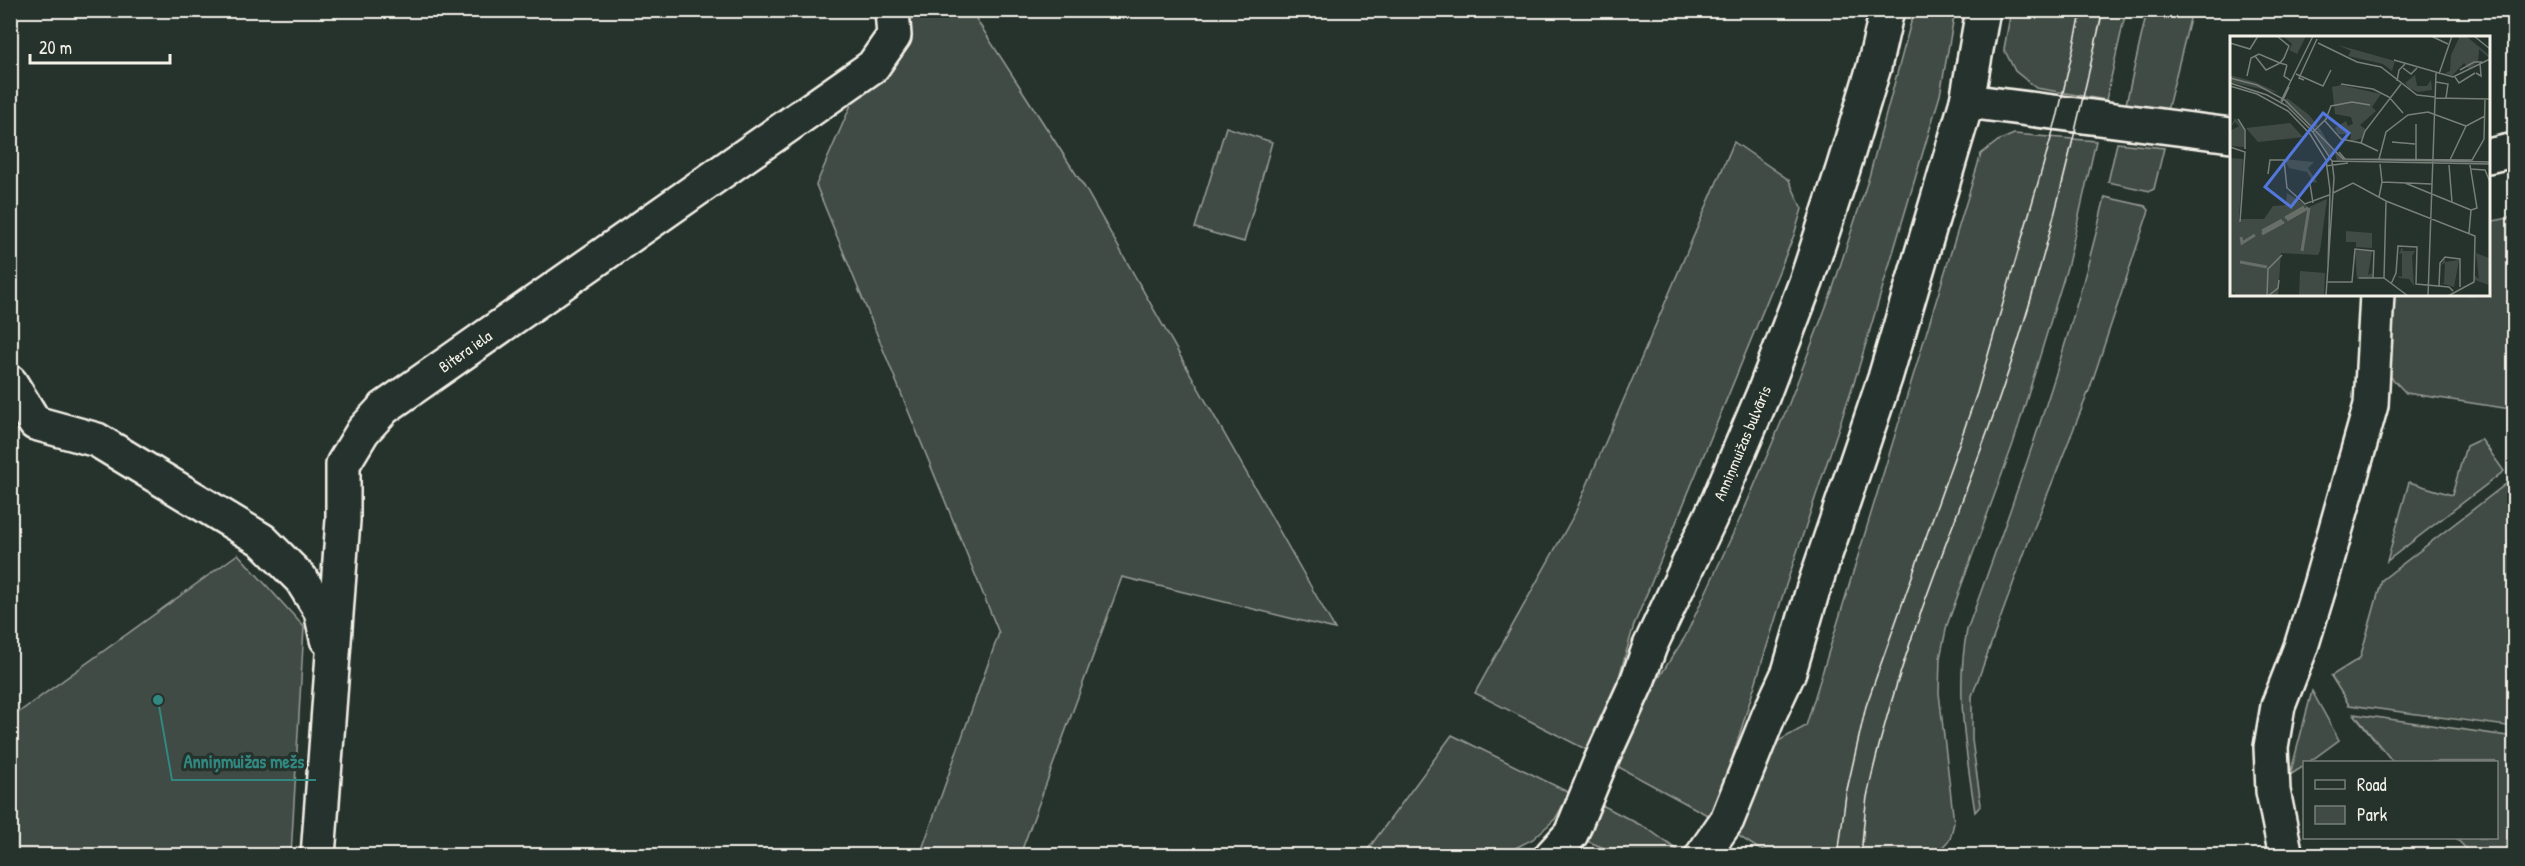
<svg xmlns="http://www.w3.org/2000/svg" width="2525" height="866" viewBox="0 0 2525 866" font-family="'Patrick Hand',sans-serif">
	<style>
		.green { fill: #414b45; stroke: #9a9e96; stroke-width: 1.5 }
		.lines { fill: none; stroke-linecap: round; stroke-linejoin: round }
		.minor-casing { stroke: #f4f1e8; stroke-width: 38 }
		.tertiary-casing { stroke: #f4f1e8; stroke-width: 38 }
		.minor { stroke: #26332d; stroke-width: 33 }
		.tertiary { stroke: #26332d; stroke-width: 33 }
		.tram { stroke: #f4f1e8; stroke-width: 1.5 }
		.labels { text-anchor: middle; stroke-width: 6; stroke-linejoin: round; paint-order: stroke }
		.street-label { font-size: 16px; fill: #f4f1e8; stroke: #26332d }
		.inset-river { fill: none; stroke: #676f68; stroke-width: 3 }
		.inset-road { fill: none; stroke: #787f78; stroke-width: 1.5 }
		.view { fill: #5377dc; fill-opacity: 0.15; stroke: #5377dc; stroke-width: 3 }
		.inset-edge { fill: none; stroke: #f4f1e8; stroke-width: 3 }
		.leader { fill: none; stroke: #318880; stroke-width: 2 }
		.callout-dot { fill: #318880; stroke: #26332d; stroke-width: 2 }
		.callout-label { font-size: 18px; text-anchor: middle; font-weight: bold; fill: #318880; stroke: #26332d; stroke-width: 6; stroke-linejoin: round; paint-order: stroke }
	</style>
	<rect width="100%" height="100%" fill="#26332d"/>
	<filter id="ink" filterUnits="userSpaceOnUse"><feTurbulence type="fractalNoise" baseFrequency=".0167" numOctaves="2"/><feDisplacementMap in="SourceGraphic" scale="12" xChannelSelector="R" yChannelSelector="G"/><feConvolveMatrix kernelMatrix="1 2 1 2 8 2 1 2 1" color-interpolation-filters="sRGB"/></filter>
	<g filter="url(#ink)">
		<!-- green -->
		<g class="green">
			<path d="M892,11H971L1085,188L1335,629L1122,577L1020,855H920L999,633L816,185Z"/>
			<path d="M1914,11H1955L1940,95L1858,370L1786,585L1727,775L1718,802L1709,816L1613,764L1653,687L1685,637L1744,510L1788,406L1832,291L1869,177Z"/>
			<path d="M2011,11H2126L2106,100L2036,88L2015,71L2004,49Z"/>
			<path d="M2147,11H2192L2167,111L2126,104Z"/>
			<path d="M1226,127L1272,142L1244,242L1195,228Z"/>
			<path d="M2014,134L2096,141L2068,264L2013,444L1947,625L1940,658L1939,693L1954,823L1950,839L1935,855L1781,856L1759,849L1737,835L1756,792L1771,745L1806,726L1981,154L1998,141Z"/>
			<path d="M1734,142L1789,180L1802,209L1794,235L1634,625L1615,691L1587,750L1475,693L1575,513Z"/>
			<path d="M2117,143L2164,148L2154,189L2150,191L2108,182Z"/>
			<path d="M2105,197L2145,206L2149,210L2090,388L2028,543L1972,696V740L1981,805L1975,812C1966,752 1955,691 1967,630C2019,488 2070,345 2105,197Z"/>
			<path d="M2514,217V402L2504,408L2406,393L2387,373L2392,294H2488V222Z"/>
			<path d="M2481,439L2504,471L2387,561L2409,482L2452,495L2466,446Z"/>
			<path d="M2511,480L2514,488L2512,599L2514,618V727L2349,705L2331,676L2360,658L2382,580Z"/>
			<path d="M238,554L304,627L291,855H11V718Z"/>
			<path d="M2312,691L2339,740L2309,762H2304V766L2290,775Z"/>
			<path d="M2354,714L2514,737V855H2472L2456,838H2496V762H2393Z"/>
			<path d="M1452,735L1570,793L1555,819L1533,839L1502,855L1363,856Z"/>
			<path d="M1598,803L1648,829L1680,852L1677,855H1621L1587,841Z"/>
		</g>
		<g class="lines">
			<!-- minor casing -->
			<g class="minor-casing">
				<g id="minor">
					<path d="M1967,101L2231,135"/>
					<path d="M2488,156L2514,150"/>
					<path d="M10,382L35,423L97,440L262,540L301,579L321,611L327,639"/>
					<path d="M318,856L343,520V464L363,431L384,408L873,66L894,36L892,10"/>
					<path d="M2286,856L2273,791L2271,747L2278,706L2301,647L2320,585L2371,405L2377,294"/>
				</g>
			</g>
			<!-- tertiary casing -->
			<g class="tertiary-casing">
				<g id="tertiary">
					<path d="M1551,856L1571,834L1600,763L1637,682L1650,646L1719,499L1763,395L1806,282L1843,169L1874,67L1887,10"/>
					<path d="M1702,856L1727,820L1769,715L1789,672L1812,593L1885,378L1967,101L1983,10"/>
				</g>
			</g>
			<!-- minor -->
			<use href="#minor" class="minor"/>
			<!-- tertiary -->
			<use href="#tertiary" class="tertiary"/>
			<!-- tram -->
			<g class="tram">
				<path d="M1838,856L1846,794L1866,706L1977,393L2058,114L2082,10"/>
				<path d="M1861,856C1863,836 1864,816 1867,797C1895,662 1952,534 1997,405C2042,277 2073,143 2103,10"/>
			</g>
		</g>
	</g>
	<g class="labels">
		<!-- street labels -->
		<g class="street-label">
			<text transform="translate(465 351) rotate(-35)" y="6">Bitera iela</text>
			<text transform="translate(1742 443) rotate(-67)" y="6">Anniņmuižas bulvāris</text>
		</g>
	</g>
	<!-- overview -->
	<g transform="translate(2230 36)">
		<rect width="260" height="260" fill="#26332d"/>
		<path d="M53,0H76L67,18L59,14L62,8ZM230,0H236L259,19V22L249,13L248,26L239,33L234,27L222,40L215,37L220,35L221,19ZM108,9L165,25L162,35L153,28L118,20L121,15ZM0,39L25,46L49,57L0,46ZM185,39L187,50H197L201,44L202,54L188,56L179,52L175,47ZM111,49L151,58L142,71L146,75L130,89L135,93L132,102L120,106L121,98H108L105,92L116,85L118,90L123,88L121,81L105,78L102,51ZM57,62L79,79L88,90L83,93L55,67ZM5,82L14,93V111L0,110V95L9,90L5,86L0,92ZM60,87L73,101L28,106L16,92ZM89,91L104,116L118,123L107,125L105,117L99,119L85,97ZM0,122L13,123L9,183H34L43,170L56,169L57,157L79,171L97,163L90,215L88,219L51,217L48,259H5V257L3,256L4,259H0ZM54,123L84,126L78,132L87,146L84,147L77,136L59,132ZM116,195L142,197V212L126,211V206H116ZM172,211L173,215H185L182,220L184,250L179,243L169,242L168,240L172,241V217L169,218ZM125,214L142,215L138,239L142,237V241L127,243ZM246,217L259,222V249L245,244V240L249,243ZM215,222V226L229,224L224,251L211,247H214L215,227L211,229ZM70,235L95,237L94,259H69Z" fill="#414b45"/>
		<path class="inset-river" d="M55,182L74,171M57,184L78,172M32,195L52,184M32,198L54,186M11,201L12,207L25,199M72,215L79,172M10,226L37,231"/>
		<path class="inset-road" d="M201,0L218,8M244,0L260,13M0,7L20,13L28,0M88,7L127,26L151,31L187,59L205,61M25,20L36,34L50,27L57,29M164,24L223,41L260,23M57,29L54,40L61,45M173,32L181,38L187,32M230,34L244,26H252M246,37L251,40L250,27M66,38L93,50L101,34M209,38L222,0M17,40L21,22L29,18L50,27L54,22L59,10L47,0M225,41L229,47L245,37M0,42L27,49L55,64L113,123L260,126M74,44L69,42L87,3M167,45L169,34L175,28M206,46L218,48L216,62M0,47L37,59L57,70L83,96L102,125L260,128M111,48L143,53L159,61L173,77M0,50L27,58L58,75L80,98L96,124L100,154L98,232M205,62L260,63M51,65L83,0M51,68L59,51M8,83L15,94V113M95,85L111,103L131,107M186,88V124M83,96L96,83L101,70L122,66L140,69M162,106L185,108M0,111L15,116L10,186M148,115L131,107L135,95L171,48M109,116L115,123L242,124L254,103L255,64M149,123L156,96L178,79L198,76L236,90M220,124L236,90L255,80M219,129L222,166M96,130L118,127M240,133L255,134L260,146M38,138L40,124H54L57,152L75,168L99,159M152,146L202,148M175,147L241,174M80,148L83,167M103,157L123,147L156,165L245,200L244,246L218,260M149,161L152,146L150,128M156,166L154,242L178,260M239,197L241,174L247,172L240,129M129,242H154M97,246H122L125,213L144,215L143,242M161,248L166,237L168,210L187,211L186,248L219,251L223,255M209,250L210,227L215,221L230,223V251M37,260L38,233L52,219M38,260L48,252L49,244M96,260L104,142L102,125M198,260L206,37"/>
		<path class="view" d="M93,77L119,97L61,171L35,151Z"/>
		<rect width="260" height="260" class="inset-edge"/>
	</g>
	<!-- callouts -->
	<path class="leader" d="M158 700L172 780H316"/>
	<circle class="callout-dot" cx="158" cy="700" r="6"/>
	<g class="callout-label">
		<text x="244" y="768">Anniņmuižas mežs</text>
	</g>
	<!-- margin -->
	<rect width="2525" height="866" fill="none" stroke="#26332d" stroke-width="36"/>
	<rect x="18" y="18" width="2489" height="830" fill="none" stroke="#f4f1e8" stroke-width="2" filter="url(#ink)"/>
	<!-- legend -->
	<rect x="2303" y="761" width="195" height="78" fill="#26332d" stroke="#787f78" stroke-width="1.5"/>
	<rect x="2315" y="780" width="30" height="9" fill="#26332d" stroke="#787f78" stroke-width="1.5"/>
	<text x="2357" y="791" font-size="18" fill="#f4f1e8">Road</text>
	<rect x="2315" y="806" width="30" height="18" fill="#414b45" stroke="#787f78" stroke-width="1.5"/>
	<text x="2357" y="821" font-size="18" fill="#f4f1e8">Park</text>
	<!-- scale -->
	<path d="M30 54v9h140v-9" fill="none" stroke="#f4f1e8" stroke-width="3"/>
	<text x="39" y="54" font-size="18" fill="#f4f1e8" stroke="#26332d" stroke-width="4.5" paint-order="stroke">20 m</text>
</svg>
